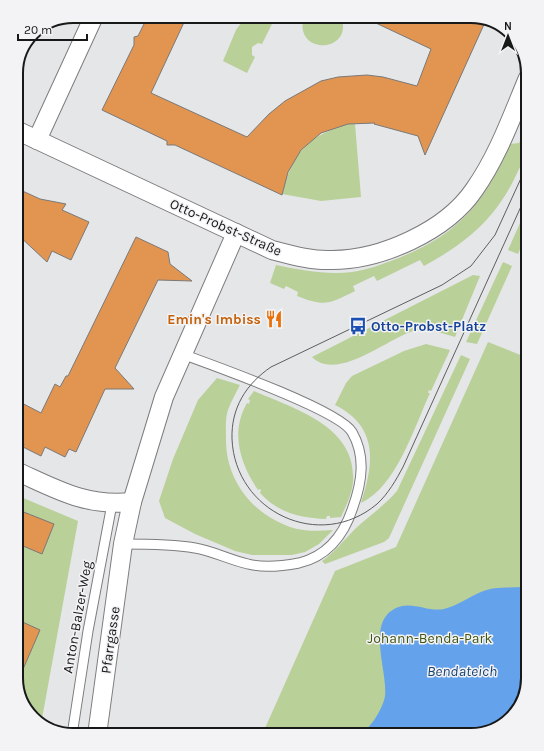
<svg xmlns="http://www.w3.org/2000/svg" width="544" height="751" viewBox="0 0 544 751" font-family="Karla,sans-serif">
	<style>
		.green { fill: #bad099 }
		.water { fill: #64a2eb }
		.building { fill: #e29451; stroke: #7a7978 }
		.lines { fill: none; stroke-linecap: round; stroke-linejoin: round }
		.lane-casing { stroke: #7d7d7f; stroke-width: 11 }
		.street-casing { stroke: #7d7d7f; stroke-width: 20 }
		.lane { stroke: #fff; stroke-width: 9 }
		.street { stroke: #fff; stroke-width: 18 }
		.tram { stroke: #5d5e5f; stroke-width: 1 }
		.labels { text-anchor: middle; stroke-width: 3; stroke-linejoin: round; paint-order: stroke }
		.street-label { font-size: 14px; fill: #171818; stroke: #f3f3f5 }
		.food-label { font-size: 14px; font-weight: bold; fill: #c56008; stroke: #f3f3f5; text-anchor: end }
		.transit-label { font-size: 14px; font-weight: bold; fill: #164399; stroke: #f3f3f5; text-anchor: start }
		.park-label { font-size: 14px; fill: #415614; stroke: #f3f3f5 }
		.water-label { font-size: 15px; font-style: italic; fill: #184372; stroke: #f3f3f5 }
		.rim { fill: none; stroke: #171818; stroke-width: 2 }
	</style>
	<rect width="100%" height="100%" fill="#e5e6e8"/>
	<!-- green -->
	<g class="green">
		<path d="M246,16H269L274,20L262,44L258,43L252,47V55L255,57L247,73L223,61L236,30Z"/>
		<path d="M304,16H341C355,54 292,56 304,16Z"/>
		<path d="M348,124H355L361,197L321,201L282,194C293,152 306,137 348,124Z"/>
		<path d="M528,124C528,132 529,141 528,148C527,156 522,164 518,171C497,218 468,242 424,266L420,260L377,281L374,276L353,286L355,291C329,304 325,307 297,296L298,292L286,286L284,289L270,283L276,265C301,270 327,275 352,272C367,270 383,264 396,259C458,235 484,204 510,144L519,143Z"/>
		<path d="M528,205V230L518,254L508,250Z"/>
		<path d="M503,262L512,266L477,344L466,342Z"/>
		<path d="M473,275L480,276L455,337C442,333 426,327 413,331C387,339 337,382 312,357Z"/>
		<path d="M488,342L528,358V678L520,707L500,727L471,735H262L335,571L396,547Z"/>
		<path d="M426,344L450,350L431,391L429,390L428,393H430C414,428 396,487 361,503C374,464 379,427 335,405L346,383L352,376L404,351Z"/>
		<path d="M461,355L470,359L389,538L384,542L325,564L322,561C335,552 344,540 355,529C369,516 384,506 397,491Z"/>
		<path d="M217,378L240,385C236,393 231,401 228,410C225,419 226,431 226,440C226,478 250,511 285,525C300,532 317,531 333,530L319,544L305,552L292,555H252L235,551L195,534L165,518L159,501L173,459L198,400Z"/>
		<path d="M254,391C295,409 357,426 353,482C352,494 346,506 341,517L330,518V516H327L326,519C301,518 278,513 260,493L261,490L260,489L258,490C240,464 230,432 247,403L249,404L250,400L248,399Z"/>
		<path d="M16,495L78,521L41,724L24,707L16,678Z"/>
	</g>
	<!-- water -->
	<path class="water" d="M523,587L528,589V678L520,707L500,727L471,735H354C358,733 362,732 365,730C373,725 384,705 385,696C388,669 363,616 402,606C416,603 430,612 444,609C457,606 469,597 481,592C493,586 509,588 523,587Z"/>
	<!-- building -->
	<g class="building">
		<path d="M148,16H187L151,93L247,137L269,114L285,101L321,81L338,77L367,75L383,77L417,86L431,49L361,16H475L486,20L425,155L418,136L374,124L375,123L348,124L321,133L301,150L288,172L282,195L175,145H167V141L102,110L134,45V37L138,36Z"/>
		<path d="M16,188L40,199L66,204L62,210L89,222L71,260L52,251L47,262L16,233Z"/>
		<path d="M136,237L168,252L170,264L192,281L158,280L115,368L134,389H105L76,452L69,449L65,457L45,447L41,456L23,447L24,444L16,440V400L41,413L55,384L60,387L66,376H68Z"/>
		<path d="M16,509L54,524L42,554L16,543Z"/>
		<path d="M16,619L40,630L17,683L16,678Z"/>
	</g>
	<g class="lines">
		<!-- lane casing -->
		<g class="lane-casing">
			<g id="lane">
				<path d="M123,544C147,544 172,544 195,548C213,551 230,560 248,564C263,568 283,566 299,563C328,556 344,535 353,507C362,482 366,456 352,432C339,410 212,365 182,354"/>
				<path d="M72,735L88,631L112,504"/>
			</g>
		</g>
		<!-- street casing -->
		<g class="street-casing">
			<g id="street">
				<path d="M16,130L272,250C291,255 312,261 332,260C381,260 446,231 474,190C498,156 512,116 528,78"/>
				<path d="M37,140L94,16"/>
				<path d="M16,471C56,489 86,507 132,502"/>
				<path d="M97,735L123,544L132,502L164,397L236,233"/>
			</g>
		</g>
		<!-- lane -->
		<use href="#lane" class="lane"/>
		<!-- street -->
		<use href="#street" class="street"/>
		<!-- tram -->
		<path class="tram" d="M528,191L403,467C396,480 388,494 377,504C320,552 235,512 232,439C231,408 246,384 271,367L442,285L471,266L495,235L528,163"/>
	</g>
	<!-- icons -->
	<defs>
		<g id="restaurant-bare" transform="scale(1.38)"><path d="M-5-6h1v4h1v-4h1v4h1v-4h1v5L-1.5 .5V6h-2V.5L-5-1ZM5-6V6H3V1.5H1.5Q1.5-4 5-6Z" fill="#e8710a" stroke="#f3f3f5" stroke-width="2.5" paint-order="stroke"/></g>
		<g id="bus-bare" transform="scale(1.38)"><path d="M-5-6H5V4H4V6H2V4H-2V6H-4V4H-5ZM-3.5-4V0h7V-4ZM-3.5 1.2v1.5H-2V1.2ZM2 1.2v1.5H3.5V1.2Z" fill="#1a4fb4" stroke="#f3f3f5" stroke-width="2.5" paint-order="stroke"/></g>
	</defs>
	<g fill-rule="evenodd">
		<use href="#restaurant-bare" x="274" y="319"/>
		<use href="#bus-bare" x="358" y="326"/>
	</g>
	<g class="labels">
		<!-- street labels -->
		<g class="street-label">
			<text transform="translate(226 227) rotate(24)" y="5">Otto-Probst-Straße</text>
			<text transform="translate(77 617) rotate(-80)" y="5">Anton-Balzer-Weg</text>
			<text transform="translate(110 640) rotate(-82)" y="5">Pfarrgasse</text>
		</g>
		<!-- food labels -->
		<g class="food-label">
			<text x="261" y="324">Emin's Imbiss</text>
		</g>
		<!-- transit labels -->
		<g class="transit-label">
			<text x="371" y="331">Otto-Probst-Platz</text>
		</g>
		<!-- park labels -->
		<g class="park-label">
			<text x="430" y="643">Johann-Benda-Park</text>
		</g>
		<!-- water labels -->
		<g class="water-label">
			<text x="462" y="676">Bendateich</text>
		</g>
	</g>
	<!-- crop -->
	<path d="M0 0H544V751H0ZM73 23H471A50 50 0 0 1 521 73V678A50 50 0 0 1 471 728H73A50 50 0 0 1 23 678V73A50 50 0 0 1 73 23Z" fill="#f3f3f5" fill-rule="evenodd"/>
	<path class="rim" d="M73 23H471A50 50 0 0 1 521 73V678A50 50 0 0 1 471 728H73A50 50 0 0 1 23 678V73A50 50 0 0 1 73 23Z"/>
	<!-- north arrow -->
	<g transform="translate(508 36)" stroke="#f3f3f5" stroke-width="3" paint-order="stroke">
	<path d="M0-3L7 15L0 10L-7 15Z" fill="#171818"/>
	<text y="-6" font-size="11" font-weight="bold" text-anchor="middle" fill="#171818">N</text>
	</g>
	<!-- scale -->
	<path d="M18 34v6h69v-6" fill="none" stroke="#171818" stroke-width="2"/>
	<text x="24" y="34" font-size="12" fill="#171818" stroke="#f3f3f5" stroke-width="3" paint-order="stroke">20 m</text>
</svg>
